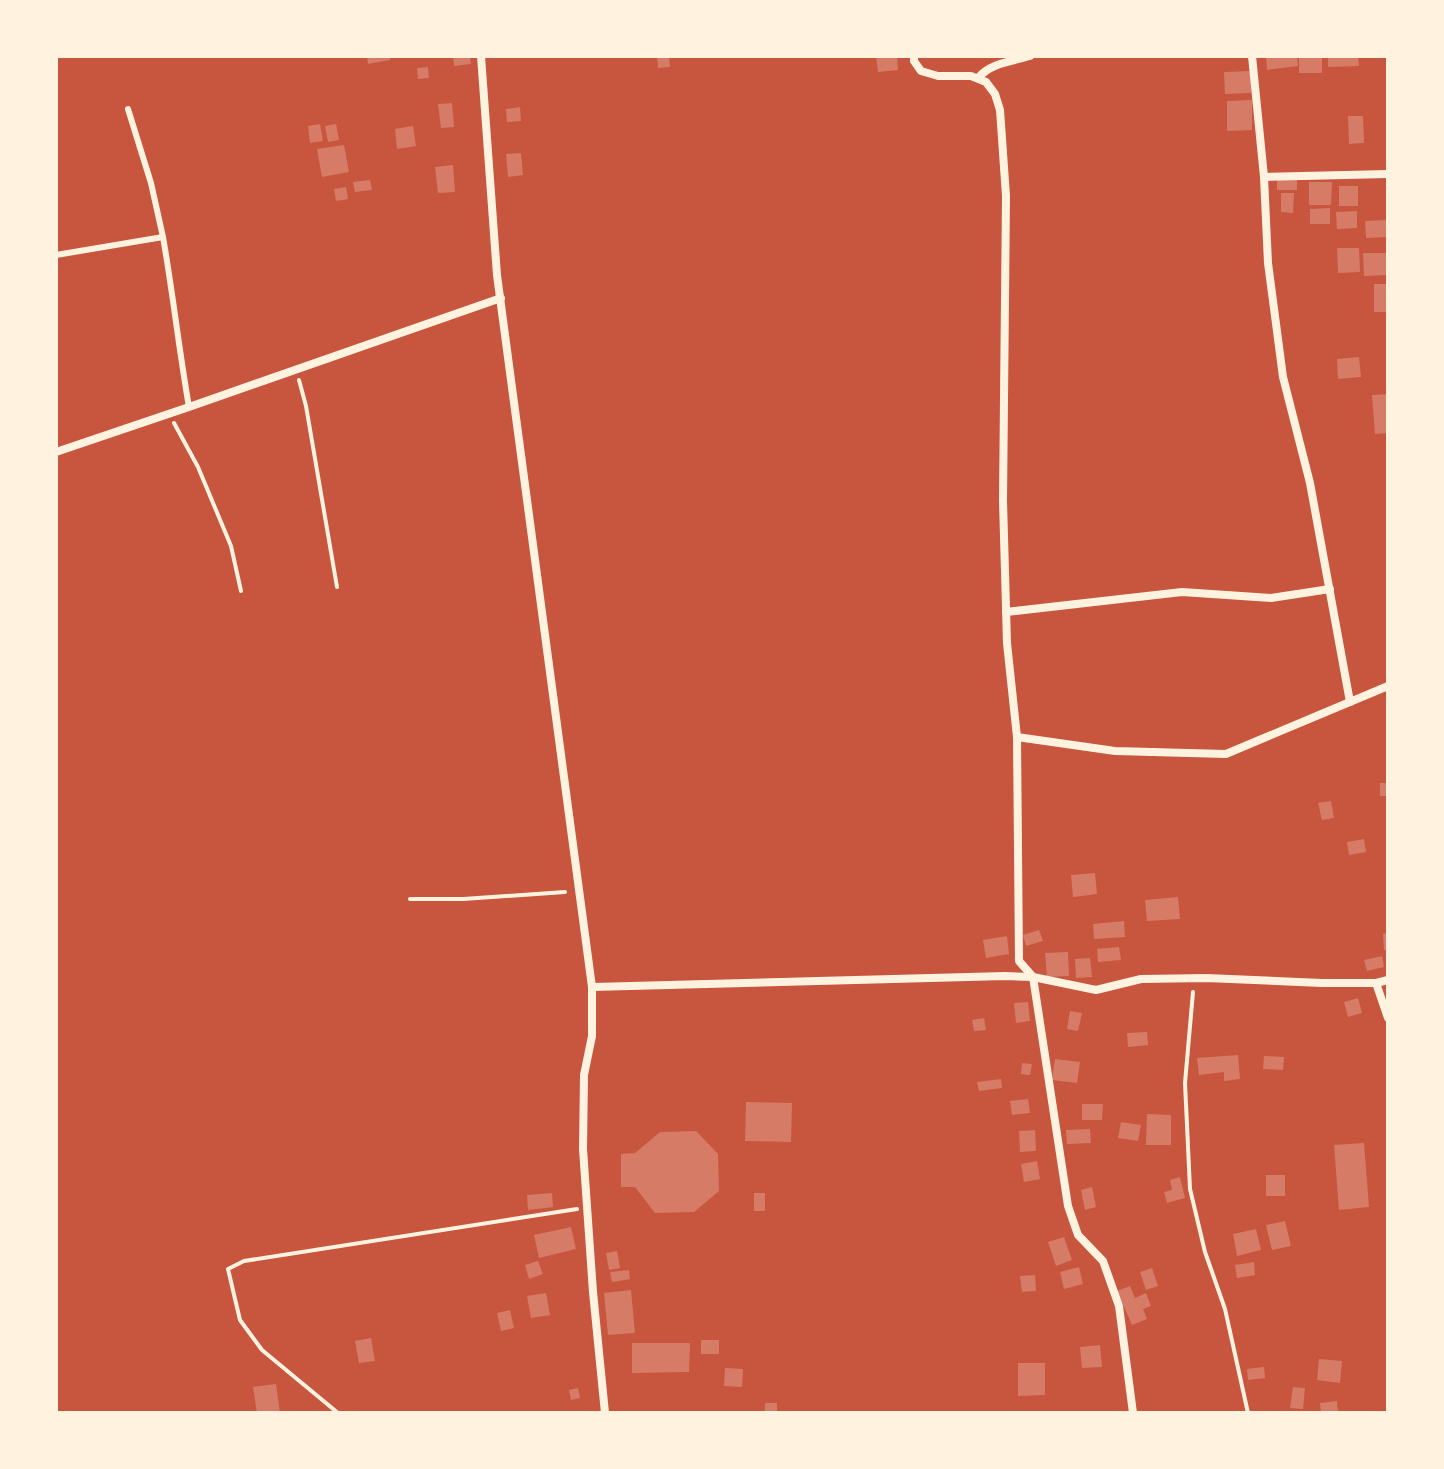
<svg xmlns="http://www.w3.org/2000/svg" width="1444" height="1469" viewBox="0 0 1444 1469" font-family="'Libre Baskerville',serif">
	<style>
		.building { fill: #d67c66 }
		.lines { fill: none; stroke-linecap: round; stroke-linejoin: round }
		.path { stroke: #fff3e0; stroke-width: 4 }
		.service { stroke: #fff3e0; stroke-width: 6 }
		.minor { stroke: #fff3e0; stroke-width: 8 }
	</style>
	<rect width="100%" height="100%" fill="#c8553d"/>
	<!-- building -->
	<g class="building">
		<path d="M367,56H390V60L368,64Z"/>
		<path d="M453,56H470L471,64L454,66Z"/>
		<path d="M657,56H669L670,67L658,68Z"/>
		<path d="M876,56H897L898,70L878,72Z"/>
		<path d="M1266,56H1297L1298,66L1267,70Z"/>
		<rect x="1299" y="56" width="23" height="17"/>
		<path d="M1328,56H1358L1359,66L1328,67Z"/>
		<path d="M428,67L429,78L418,79L417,68Z"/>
		<path d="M1251,71V93L1225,94L1224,72Z"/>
		<path d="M1252,100V130L1227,131V101Z"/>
		<path d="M452,103L454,127L441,128L438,104Z"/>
		<path d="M520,107L521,121L507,122L506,109Z"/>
		<path d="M1348,116H1363L1364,143L1349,144Z"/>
		<path d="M320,124L323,141L310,143L308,126Z"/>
		<path d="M336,124L339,140L328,142L325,126Z"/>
		<path d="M413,126L416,146L397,149L395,129Z"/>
		<path d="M344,145L349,172L322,177L317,149Z"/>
		<path d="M521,153L523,175L508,177L506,154Z"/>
		<path d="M453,165L455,192L438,193L435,167Z"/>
		<path d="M370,180L372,190L355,192L353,182Z"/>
		<rect x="1277" y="180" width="20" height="10"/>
		<path d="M1309,182H1332L1331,205H1309Z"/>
		<rect x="1339" y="186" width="19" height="20"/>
		<path d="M346,187L348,199L336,201L334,189Z"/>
		<path d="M1281,193H1294L1293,213L1281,212Z"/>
		<path d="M1330,208V224H1310V209Z"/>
		<path d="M1357,211V228L1337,229L1336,212Z"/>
		<path d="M1388,220V237L1366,238L1365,221Z"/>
		<path d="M1337,248H1359L1360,272L1338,273Z"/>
		<path d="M1363,253H1388V275L1364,276Z"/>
		<rect x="1374" y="284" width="14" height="28"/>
		<path d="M1359,357L1361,377L1338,379L1337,359Z"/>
		<path d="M1388,394V433L1375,434L1372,395Z"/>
		<rect x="1380" y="783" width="8" height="13"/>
		<path d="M1331,801L1334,818L1322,820L1318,803Z"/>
		<path d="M1364,839L1366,852L1349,855L1347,842Z"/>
		<path d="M1095,873L1097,894L1073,897L1071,875Z"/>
		<path d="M1178,897L1180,919L1147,921L1145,900Z"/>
		<path d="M1124,921L1125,937L1094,939L1093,924Z"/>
		<path d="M1039,930L1043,941L1026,946L1023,935Z"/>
		<path d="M1388,933V950H1384L1383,934Z"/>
		<path d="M1007,936L1009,954L986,958L983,940Z"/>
		<path d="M1119,947L1121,960L1098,962L1097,949Z"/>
		<path d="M1068,952L1069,976L1047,977L1045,953Z"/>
		<path d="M1382,956L1384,967L1367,971L1364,960Z"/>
		<path d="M1090,958L1092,977L1076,978L1075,959Z"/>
		<path d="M1358,998L1362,1013L1348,1017L1344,1002Z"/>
		<path d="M1028,1002L1030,1021L1016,1023L1014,1003Z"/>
		<path d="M1070,1011L1082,1013L1078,1031L1067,1029Z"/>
		<path d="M984,1018L986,1030L974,1031L972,1020Z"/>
		<path d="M1147,1032L1148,1045L1128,1047L1127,1033Z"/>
		<path d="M1238,1055L1240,1079L1224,1081V1072L1199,1075L1197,1058Z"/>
		<path d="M1264,1056L1284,1057L1283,1070L1263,1069Z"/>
		<path d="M1055,1059L1080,1062L1077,1083L1052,1080Z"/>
		<path d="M1022,1063L1032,1064L1030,1075L1021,1074Z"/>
		<path d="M1001,1079L1002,1088L979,1091L977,1082Z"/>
		<path d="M1028,1099L1030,1113L1012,1115L1010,1101Z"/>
		<path d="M746,1102L792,1103L791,1142L745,1141Z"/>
		<path d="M1082,1104H1103L1102,1120H1082Z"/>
		<path d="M1147,1114L1171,1115V1145H1146Z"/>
		<path d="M1121,1122L1141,1125L1138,1141L1118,1138Z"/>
		<path d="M1090,1129L1091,1143L1067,1144L1066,1130Z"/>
		<path d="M1035,1130L1036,1151L1020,1152L1019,1131Z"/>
		<path d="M696,1131L718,1154L719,1191L694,1212L655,1213L635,1187H621V1154L635,1153L660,1132Z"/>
		<path d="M1364,1143L1369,1207L1339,1210L1334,1145Z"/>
		<path d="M1037,1161L1040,1179L1024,1182L1021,1164Z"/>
		<rect x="1266" y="1175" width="19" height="21"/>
		<path d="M1180,1177L1185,1198L1167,1203L1164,1192L1172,1190L1170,1180Z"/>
		<path d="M1092,1187L1096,1207L1085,1210L1081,1190Z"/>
		<path d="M552,1193L553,1207L528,1210L527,1195Z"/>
		<rect x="754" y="1193" width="11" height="18"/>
		<path d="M1285,1221L1291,1246L1272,1250L1266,1225Z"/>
		<path d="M571,1227L576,1249L539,1258L534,1235Z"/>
		<path d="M1256,1229L1261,1250L1237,1256L1233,1234Z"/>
		<path d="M1064,1237L1072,1260L1056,1266L1048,1242Z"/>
		<path d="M617,1251L620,1268L609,1270L606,1253Z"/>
		<path d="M538,1261L543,1274L529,1279L525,1265Z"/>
		<path d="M1254,1262L1255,1275L1237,1278L1235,1265Z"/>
		<path d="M1079,1267L1083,1284L1064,1289L1060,1272Z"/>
		<path d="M1152,1268L1158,1286L1146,1290L1140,1272Z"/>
		<path d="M629,1270L630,1279L612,1282L610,1272Z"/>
		<path d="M1035,1275L1036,1291L1022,1292L1020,1276Z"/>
		<path d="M1130,1286L1135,1298L1146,1293L1151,1306L1143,1309L1147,1319L1132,1325L1117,1291Z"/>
		<path d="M631,1290L635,1333L608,1335L604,1293Z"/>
		<path d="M546,1293L550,1315L531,1318L527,1296Z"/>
		<path d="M510,1310L514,1328L501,1331L497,1313Z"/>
		<path d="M371,1338L375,1361L359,1363L355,1341Z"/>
		<rect x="701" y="1340" width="18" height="14"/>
		<path d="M632,1343H690L689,1372L632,1373Z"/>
		<path d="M1100,1345L1102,1367L1082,1368L1080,1347Z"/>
		<path d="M1319,1359L1342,1361L1340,1383L1317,1380Z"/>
		<path d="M1018,1363H1045V1395L1018,1396Z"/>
		<path d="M1264,1367L1265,1378L1248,1380L1247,1369Z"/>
		<path d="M725,1368L743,1369L742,1387L724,1386Z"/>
		<path d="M276,1384L280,1413H257L253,1387Z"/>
		<path d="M1293,1387L1305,1388L1303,1409L1290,1408Z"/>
		<path d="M578,1388L580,1398L571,1400L569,1390Z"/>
		<path d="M1337,1401L1338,1413H1321L1320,1403Z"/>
		<rect x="765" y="1403" width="12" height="10"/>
	</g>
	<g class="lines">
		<!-- path -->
		<g class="path">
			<path d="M299,380L306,406L337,587"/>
			<path d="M174,423L198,467L231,546L241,591"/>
			<path d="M410,899H463L565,892"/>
			<path d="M1193,992L1185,1083L1190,1189L1205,1252L1225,1309L1248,1413"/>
			<path d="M338,1413L262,1350L240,1320L228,1269L244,1261L577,1209"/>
		</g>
		<!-- service -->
		<g class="service">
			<path d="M128,109L151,183L163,237"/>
			<path d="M56,255L163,237C173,294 179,350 189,407"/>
		</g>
		<!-- minor -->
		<g class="minor">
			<path d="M481,56L497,275L592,987V1036L584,1075L583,1149L593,1292L605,1413"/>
			<path d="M914,56V61L921,71L938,76H971L986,82L995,94L1000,110L1006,196L1003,501L1007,643L1017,737"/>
			<path d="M1252,56L1264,177L1268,263L1283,377L1310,483L1350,702"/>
			<path d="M978,78C990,63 1013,61 1030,56"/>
			<path d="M1264,177L1388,174"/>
			<path d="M56,452L189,407L501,298"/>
			<path d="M1006,612L1182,592L1271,598L1330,589"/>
			<path d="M1376,983L1388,1018"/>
			<path d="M592,987L1005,976L1033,977L1096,990L1141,979L1206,978L1322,983H1376L1388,980"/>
			<path d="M1133,1413L1119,1306L1103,1261L1078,1235L1068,1206L1033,977L1019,961L1017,737L1115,751L1226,754L1388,686"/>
		</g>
	</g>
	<!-- border -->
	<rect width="1444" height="1469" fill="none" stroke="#fff3e0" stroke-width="116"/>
</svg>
